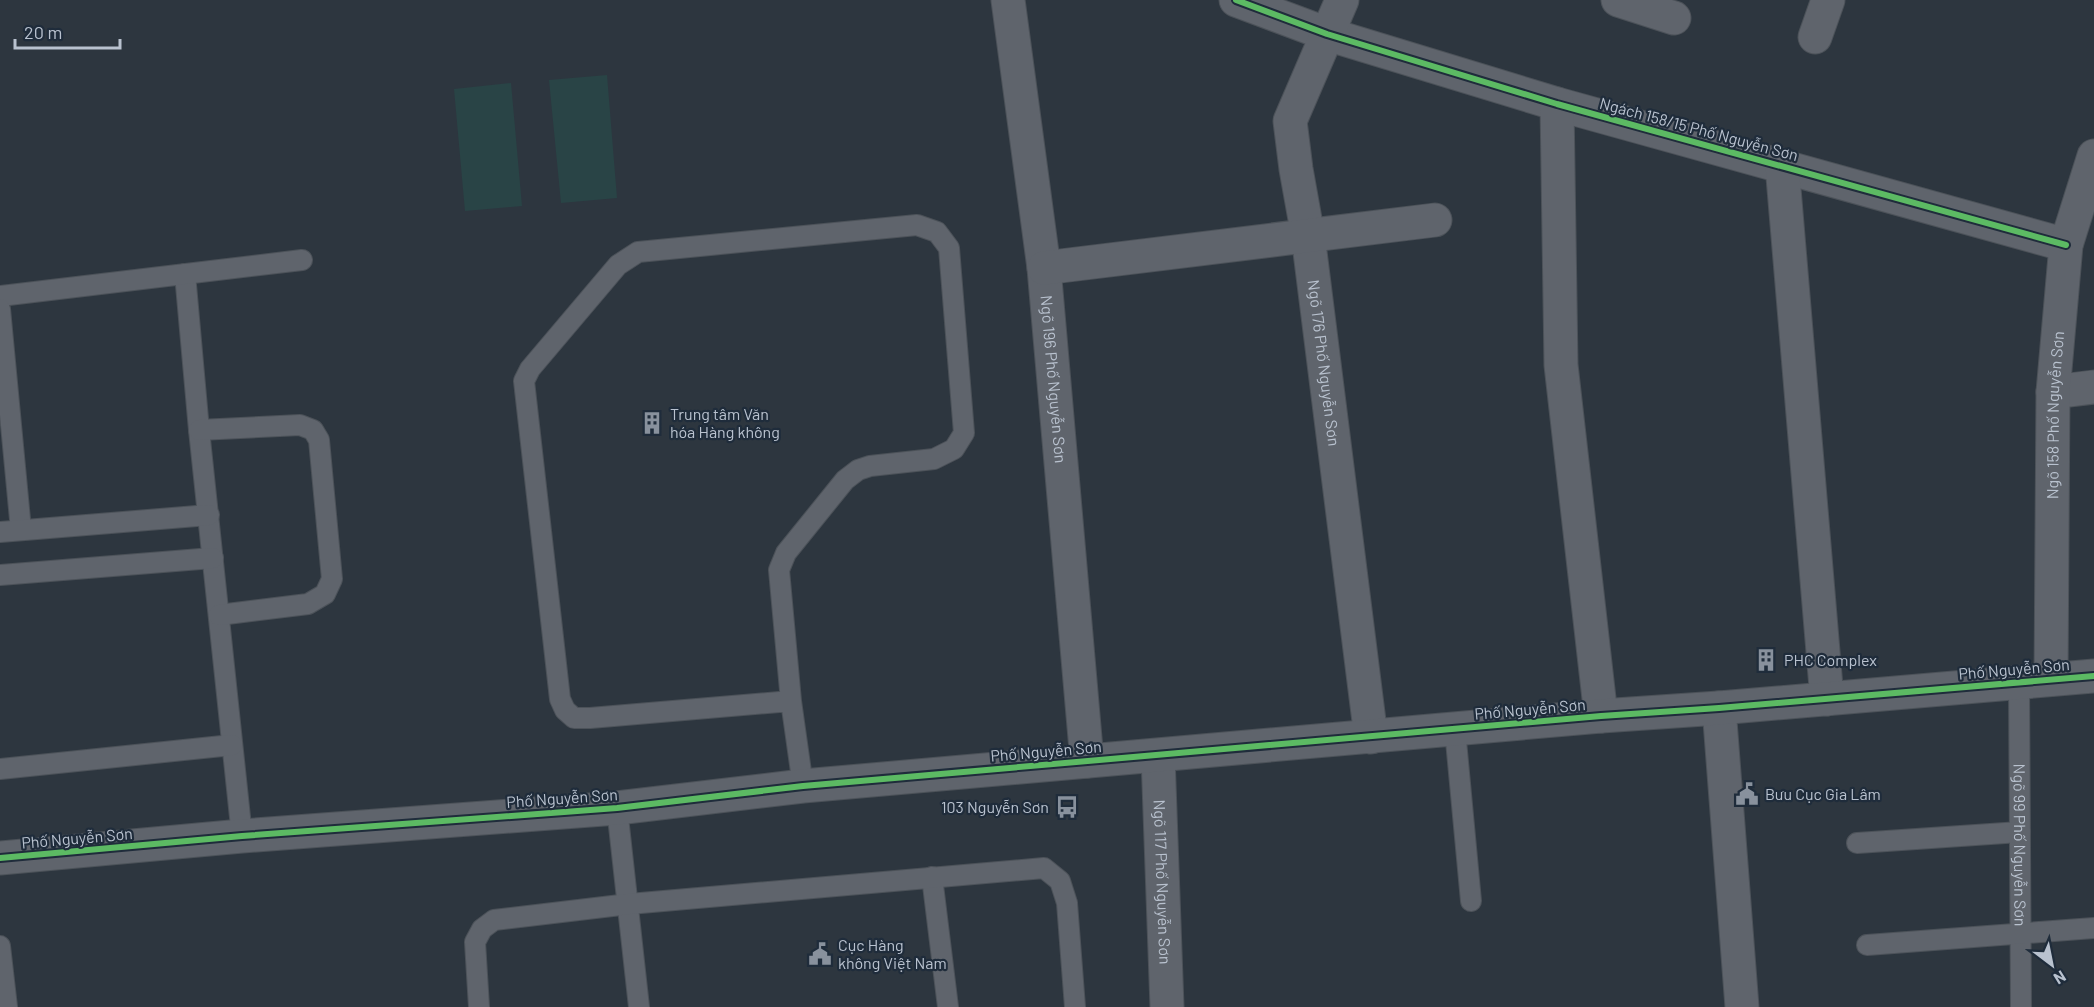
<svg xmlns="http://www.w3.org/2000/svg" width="2094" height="1007" viewBox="0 0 2094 1007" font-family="Barlow,sans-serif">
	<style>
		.pitch { fill: #294446 }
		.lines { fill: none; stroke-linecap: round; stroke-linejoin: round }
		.service-casing { stroke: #4c5259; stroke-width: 22 }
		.minor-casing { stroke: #4c5259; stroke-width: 35 }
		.tertiary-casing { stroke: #4c5259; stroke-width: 35 }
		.service { stroke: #5f646c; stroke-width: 20 }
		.minor { stroke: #5f646c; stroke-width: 33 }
		.tertiary { stroke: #5f646c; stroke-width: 33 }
		.cycleway-casing { stroke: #1f2c3b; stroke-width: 10 }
		.cycleway { stroke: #5cba63; stroke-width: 6 }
		.labels { text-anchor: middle; stroke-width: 4.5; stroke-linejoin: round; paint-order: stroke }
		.street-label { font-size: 16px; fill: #b9c2cf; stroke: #1f2c3b }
		.poi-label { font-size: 16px; fill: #b9c2cf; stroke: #1f2c3b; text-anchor: start }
	</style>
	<rect width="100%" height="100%" fill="#2d363f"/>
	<!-- pitch -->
	<g class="pitch">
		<path d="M607,75L617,198L561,203L549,80Z"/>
		<path d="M511,83L522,206L465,211L454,89Z"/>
	</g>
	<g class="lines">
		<!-- service casing -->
		<g class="service-casing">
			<g id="service">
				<path d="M185,274L199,430L242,836"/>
				<path d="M0,296L302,260"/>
				<path d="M0,309L21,530"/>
				<path d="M199,430L300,425L313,430L319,440L332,579L325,594L308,604L219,615"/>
				<path d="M0,532L209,515"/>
				<path d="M0,575L213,558"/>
				<path id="s1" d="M2019,683L2021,1007"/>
				<path d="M791,701L590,718H574L565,710L560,699L524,381L530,369L618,265L638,252L917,225L937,232L949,248L964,433L954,449L934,459L870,466L858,470L845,480L786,553L779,570L791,701L803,786"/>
				<path d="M1455,730L1471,901"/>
				<path d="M0,769L232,745"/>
				<path d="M617,808L639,1007"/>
				<path d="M1857,843L2020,832"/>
				<path d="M932,877L948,1007"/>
				<path d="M1867,945L2094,928"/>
				<path d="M0,946L7,1007"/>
				<path d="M479,1007L475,942L482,929L494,920L629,904L1044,868L1060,881L1067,903L1075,1007"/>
			</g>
		</g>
		<!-- minor casing -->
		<g class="minor-casing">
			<g id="minor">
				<path id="s2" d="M1008,0L1044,268L1087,761"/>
				<path d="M1236,0L1327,34L1557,104L2066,245"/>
				<path id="s3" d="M1342,0L1290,121L1296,169L1308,236L1371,737"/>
				<path d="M1618,0L1674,18"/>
				<path d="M1815,37L1828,0"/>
				<path d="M1557,104L1561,365L1601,716"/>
				<path d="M1782,165L1827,699"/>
				<path d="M1044,268L1435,220"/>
				<path d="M2053,392L2094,387"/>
				<path id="s4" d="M2051,679L2053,392L2066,245L2094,156"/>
				<path d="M1719,708L1742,1007"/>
				<path id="s5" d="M1158,756L1167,1007"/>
			</g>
		</g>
		<!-- tertiary casing -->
		<g class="tertiary-casing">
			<path id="tertiary" d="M0,858L242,836L617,808L803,786L1601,716L1719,708L2094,676"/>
		</g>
		<!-- service -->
		<use href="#service" class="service"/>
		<!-- minor -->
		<use href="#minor" class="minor"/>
		<!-- tertiary -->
		<use href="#tertiary" class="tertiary"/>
		<!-- cycleway casing -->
		<g class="cycleway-casing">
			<g id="cycleway">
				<path d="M1236,0L1327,34L1557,104L2066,245"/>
				<path d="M0,858L242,836L617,808L803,786L1601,716L1719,708L2094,676"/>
			</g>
		</g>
		<!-- cycleway -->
		<use href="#cycleway" class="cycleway"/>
	</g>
	<!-- icons -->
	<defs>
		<g id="building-bare" transform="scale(1.8)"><path d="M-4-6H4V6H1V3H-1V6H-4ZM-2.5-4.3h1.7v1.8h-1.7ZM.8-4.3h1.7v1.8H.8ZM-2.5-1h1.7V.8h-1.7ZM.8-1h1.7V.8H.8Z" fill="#88919d" stroke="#1f2c3b" stroke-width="2.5" paint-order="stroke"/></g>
		<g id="civic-bare" transform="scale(1.8)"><path d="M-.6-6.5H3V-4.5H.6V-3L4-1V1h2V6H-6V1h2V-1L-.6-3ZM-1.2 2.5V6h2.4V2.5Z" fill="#88919d" stroke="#1f2c3b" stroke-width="2.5" paint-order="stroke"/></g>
		<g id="bus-bare" transform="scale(1.8)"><path d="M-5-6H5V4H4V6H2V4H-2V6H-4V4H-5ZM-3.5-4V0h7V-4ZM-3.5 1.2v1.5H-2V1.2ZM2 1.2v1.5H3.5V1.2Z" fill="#88919d" stroke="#1f2c3b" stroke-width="2.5" paint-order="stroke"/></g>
	</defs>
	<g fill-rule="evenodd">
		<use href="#building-bare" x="652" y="423"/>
		<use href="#building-bare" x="1766" y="660"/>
		<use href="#civic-bare" x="1747" y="794"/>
		<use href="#bus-bare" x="1067" y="807"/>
		<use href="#civic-bare" x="820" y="954"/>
	</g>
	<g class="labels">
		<!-- street labels -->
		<g class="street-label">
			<text transform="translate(1699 129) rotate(15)" y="6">Ngách 158/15 Phố Nguyễn Sơn</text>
			<text dy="6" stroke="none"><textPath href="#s3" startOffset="376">Ngõ 176 Phố Nguyễn Sơn</textPath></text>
			<text dy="6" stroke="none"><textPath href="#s2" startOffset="382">Ngõ 196 Phố Nguyễn Sơn</textPath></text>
			<text dy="6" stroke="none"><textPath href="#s4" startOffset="264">Ngõ 158 Phố Nguyễn Sơn</textPath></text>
			<text transform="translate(2014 669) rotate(-5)" y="6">Phố Nguyễn Sơn</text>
			<text transform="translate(1530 709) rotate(-5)" y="6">Phố Nguyễn Sơn</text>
			<text transform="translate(1046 751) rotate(-5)" y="6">Phố Nguyễn Sơn</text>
			<text transform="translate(562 798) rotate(-4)" y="6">Phố Nguyễn Sơn</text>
			<text transform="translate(77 838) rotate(-5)" y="6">Phố Nguyễn Sơn</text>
			<text dy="6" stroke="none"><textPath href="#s1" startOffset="162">Ngõ 99 Phố Nguyễn Sơn</textPath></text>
			<text dy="6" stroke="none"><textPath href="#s5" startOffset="126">Ngõ 117 Phố Nguyễn Sơn</textPath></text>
		</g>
		<!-- poi labels -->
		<g class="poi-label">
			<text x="670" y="420">Trung tâm Văn<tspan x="670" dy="18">hóa Hàng không</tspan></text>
			<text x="1784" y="666">PHC Complex</text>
			<text x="1765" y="800">Bưu Cục Gia Lâm</text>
			<text x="1049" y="813" text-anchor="end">103 Nguyễn Sơn</text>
			<text x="838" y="951">Cục Hàng<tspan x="838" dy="18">không Việt Nam</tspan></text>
		</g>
	</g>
	<!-- north arrow -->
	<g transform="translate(2052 965) rotate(148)" stroke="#1f2c3b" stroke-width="4.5" paint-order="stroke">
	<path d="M0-4.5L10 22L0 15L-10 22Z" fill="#b9c2cf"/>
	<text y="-9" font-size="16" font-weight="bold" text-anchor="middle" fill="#b9c2cf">N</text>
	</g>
	<!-- scale -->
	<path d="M15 39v9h105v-9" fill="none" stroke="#b9c2cf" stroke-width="3"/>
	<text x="24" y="39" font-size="18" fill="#b9c2cf" stroke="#1f2c3b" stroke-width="4.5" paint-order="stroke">20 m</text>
</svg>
